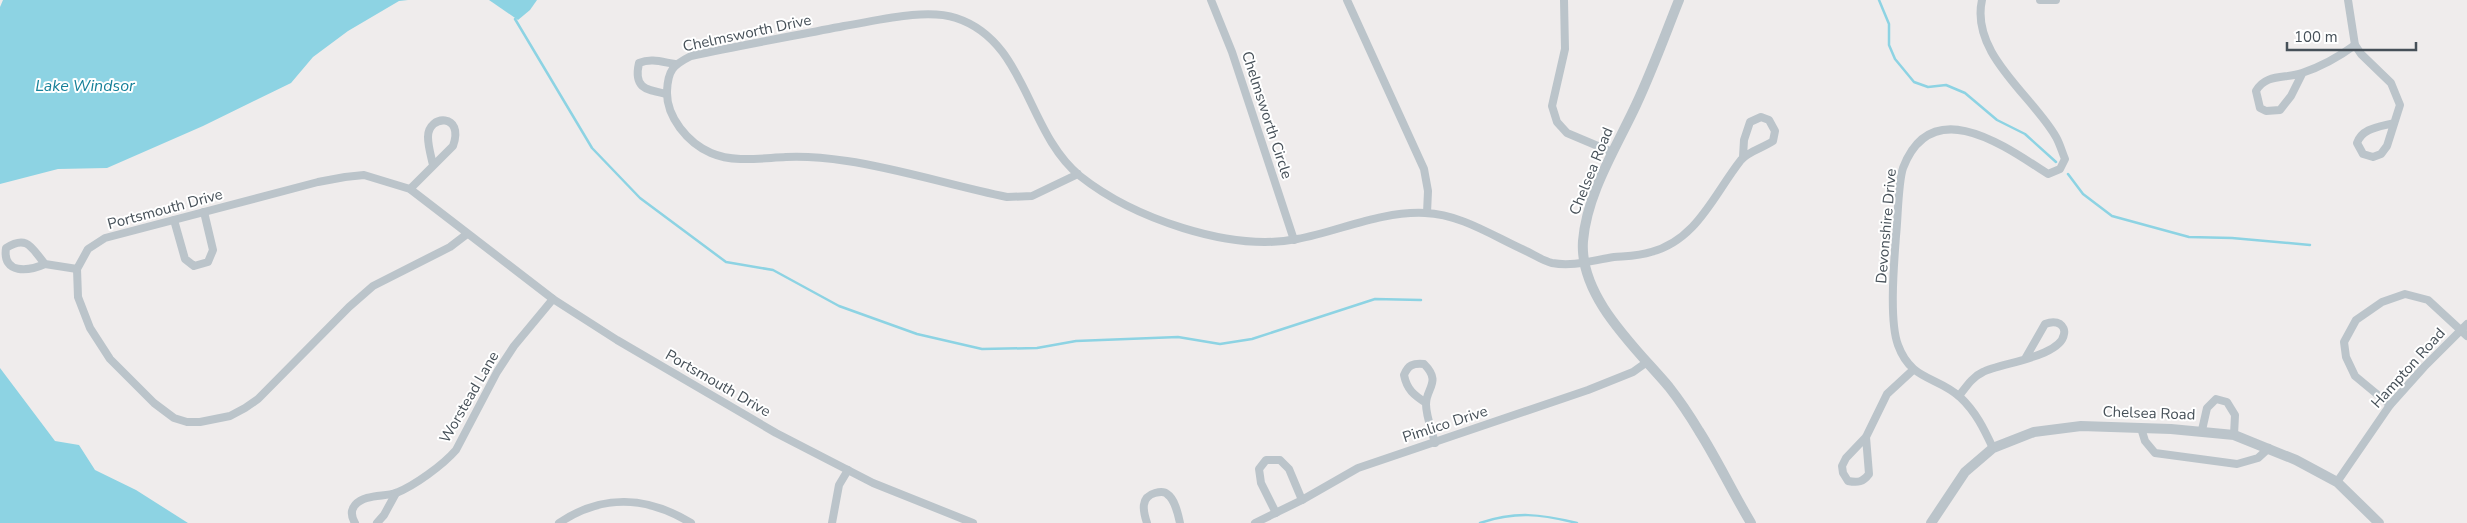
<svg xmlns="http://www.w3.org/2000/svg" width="2467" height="523" viewBox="0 0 2467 523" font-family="'Nunito Sans',sans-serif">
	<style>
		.water { fill: #8dd3e3 }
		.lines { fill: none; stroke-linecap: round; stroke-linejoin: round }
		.stream { stroke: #8dd3e3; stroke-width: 2.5 }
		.minor { stroke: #bbc4ca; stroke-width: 8 }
		.tertiary { stroke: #bbc4ca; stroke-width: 10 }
		.labels { text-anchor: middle; stroke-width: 4; stroke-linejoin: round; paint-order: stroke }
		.street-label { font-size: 15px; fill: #465058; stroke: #fff }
		.water-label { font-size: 16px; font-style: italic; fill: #178199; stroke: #fff }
	</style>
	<rect width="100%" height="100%" fill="#efecec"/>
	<!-- water -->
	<g class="water">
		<path d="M3,0H408L399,1L348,31L313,57L291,83L203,126L107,168L58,169L0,184V7Z"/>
		<path d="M489,0H537L530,10L518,20Z"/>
		<path d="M0,368L55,441L79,445L95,470L136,490L188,523H0Z"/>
	</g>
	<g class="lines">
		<!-- stream -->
		<g class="stream">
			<path d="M1879,0L1889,24V45L1895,59L1914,82L1928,87L1946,85L1965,93L1997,120L2025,134L2056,162"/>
			<path d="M515,19L592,148L640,198L726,262L773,270L839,306L917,334L982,349L1037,348L1076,341L1178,337L1220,344L1252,339L1375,299L1421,300"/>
			<path d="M2068,174L2083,194L2112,216L2189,237L2232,238L2310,245"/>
			<path d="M1480,523C1516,511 1540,514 1577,523"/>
		</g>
		<!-- minor -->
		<g class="minor">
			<path d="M1211,0L1232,52L1294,240"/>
			<path d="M1347,0L1424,169L1428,191L1427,213"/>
			<path d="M1564,0L1565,49L1552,106L1557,122L1567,133L1612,152"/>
			<path d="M1982,0C1970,54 2033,96 2056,137C2060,144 2062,152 2065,159L2060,169L2048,174C2006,147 1932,92 1903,168C1898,183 1898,218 1896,236C1894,263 1889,321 1898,345C1911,381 1937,376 1960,397C1976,412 1984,429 1993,448"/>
			<path d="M2040,0H2056"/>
			<path d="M2348,0L2355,45L2361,54L2391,83L2400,105L2387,146L2381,154L2373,157L2363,154L2357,143C2362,128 2379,127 2394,123"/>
			<path d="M2302,74L2291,96L2280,110L2266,111L2260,108L2256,91C2266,73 2286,79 2302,73C2320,67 2340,56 2355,45"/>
			<path d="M667,94C647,90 633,89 639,63C651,58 662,62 675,64"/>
			<path d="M1078,174L1032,196L1007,197C953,186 901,169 847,161C827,158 806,156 786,157C762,158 734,163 711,153C688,143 666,117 667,91C668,70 673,65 691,56C742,45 793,36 844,26C876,21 925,8 956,18C1027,41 1026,132 1080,176C1133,218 1230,252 1297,239C1340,231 1380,211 1425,213C1460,214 1493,236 1524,250C1533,254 1543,261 1552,263C1574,267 1593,260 1614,257C1626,256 1640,256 1651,252C1697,240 1714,194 1741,160C1749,151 1763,148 1773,141L1775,131L1769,120L1761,117L1750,122L1744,140L1743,157"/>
			<path d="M410,189L453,146C465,113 428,114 428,137C428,146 431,156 433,165"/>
			<path d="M174,220L185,259L194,266L208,262L213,250L204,212"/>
			<path d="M467,234L450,247L373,286L349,307L258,399L245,408L230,416L200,422H187L174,418L154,403L110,359L90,328L78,297L77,269L88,249L105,238L318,182L345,177L364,175L410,189L553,299L617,340L776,433L873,483L973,523"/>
			<path d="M45,264C29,271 2,275 6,248C28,234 32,249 45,264L77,269"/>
			<path d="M1959,396C1966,387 1972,377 1983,372C2000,363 2061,357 2064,334C2065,330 2063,326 2060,324C2055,321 2050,322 2045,324L2025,359"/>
			<path d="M1426,403C1414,395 1407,390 1404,375C1408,365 1413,363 1424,364C1442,382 1426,388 1426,404C1426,416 1432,431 1435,443"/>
			<path d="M2390,405L2355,376L2346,357L2344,342L2356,320L2382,302L2405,294L2428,300L2467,336"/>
			<path d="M2141,428L2145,441L2155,453L2237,464L2258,458L2269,448"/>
			<path d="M2202,430L2207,408L2216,399L2227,402L2235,415L2234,435"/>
			<path d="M1866,437L1869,474C1863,482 1858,483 1848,481L1843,473L1842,466L1846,458L1866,437L1887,394L1913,370"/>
			<path d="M2337,482L2390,405L2424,367L2467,324"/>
			<path d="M1276,513L1261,483L1259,469L1266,460H1280L1289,469L1302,500"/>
			<path d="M355,523C352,518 350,511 355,505C365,494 383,497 396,493C414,486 443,465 456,450L497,372L514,346L553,299"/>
			<path d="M377,523L384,515L396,493"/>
			<path d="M559,523C602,494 647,496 691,523"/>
			<path d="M832,523L839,485L848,470"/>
			<path d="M1147,523C1143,511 1140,497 1155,493C1159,492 1164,491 1167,494C1175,499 1178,514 1180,523"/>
			<path d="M1255,523L1302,500L1358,468L1588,390L1633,372L1647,362"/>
		</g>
		<!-- tertiary -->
		<g class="tertiary">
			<path d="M1679,0C1665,35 1652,71 1636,105C1616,148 1587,193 1583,241C1579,297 1636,348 1669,387C1680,401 1690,416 1699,431C1718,461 1733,493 1751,523"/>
			<path d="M1931,523L1965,472L1993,448L2034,432L2081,426L2171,429L2234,435L2296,460L2337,482L2379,523"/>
		</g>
	</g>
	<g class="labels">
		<!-- street labels -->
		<g class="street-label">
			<text transform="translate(747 33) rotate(-12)" y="5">Chelmsworth Drive</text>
			<text transform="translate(1267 115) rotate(72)" y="5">Chelmsworth Circle</text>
			<text transform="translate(1591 171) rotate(-68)" y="5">Chelsea Road</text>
			<text transform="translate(165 209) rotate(-15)" y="5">Portsmouth Drive</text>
			<text transform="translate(1886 226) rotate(-85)" y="5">Devonshire Drive</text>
			<text transform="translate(2408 368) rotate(-48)" y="5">Hampton Road</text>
			<text transform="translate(718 383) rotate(30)" y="5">Portsmouth Drive</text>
			<text transform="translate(469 397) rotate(-60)" y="5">Worstead Lane</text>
			<text transform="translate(2149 413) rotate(2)" y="5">Chelsea Road</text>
			<text transform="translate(1445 424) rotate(-18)" y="5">Pimlico Drive</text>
		</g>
		<!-- water labels -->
		<g class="water-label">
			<text x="85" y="91">Lake Windsor</text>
		</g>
	</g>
	<!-- scale -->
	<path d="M2287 42v8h129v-8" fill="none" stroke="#465058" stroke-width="2.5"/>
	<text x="2294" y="42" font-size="15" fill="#465058" stroke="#ffffff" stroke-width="4" paint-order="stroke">100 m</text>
</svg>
